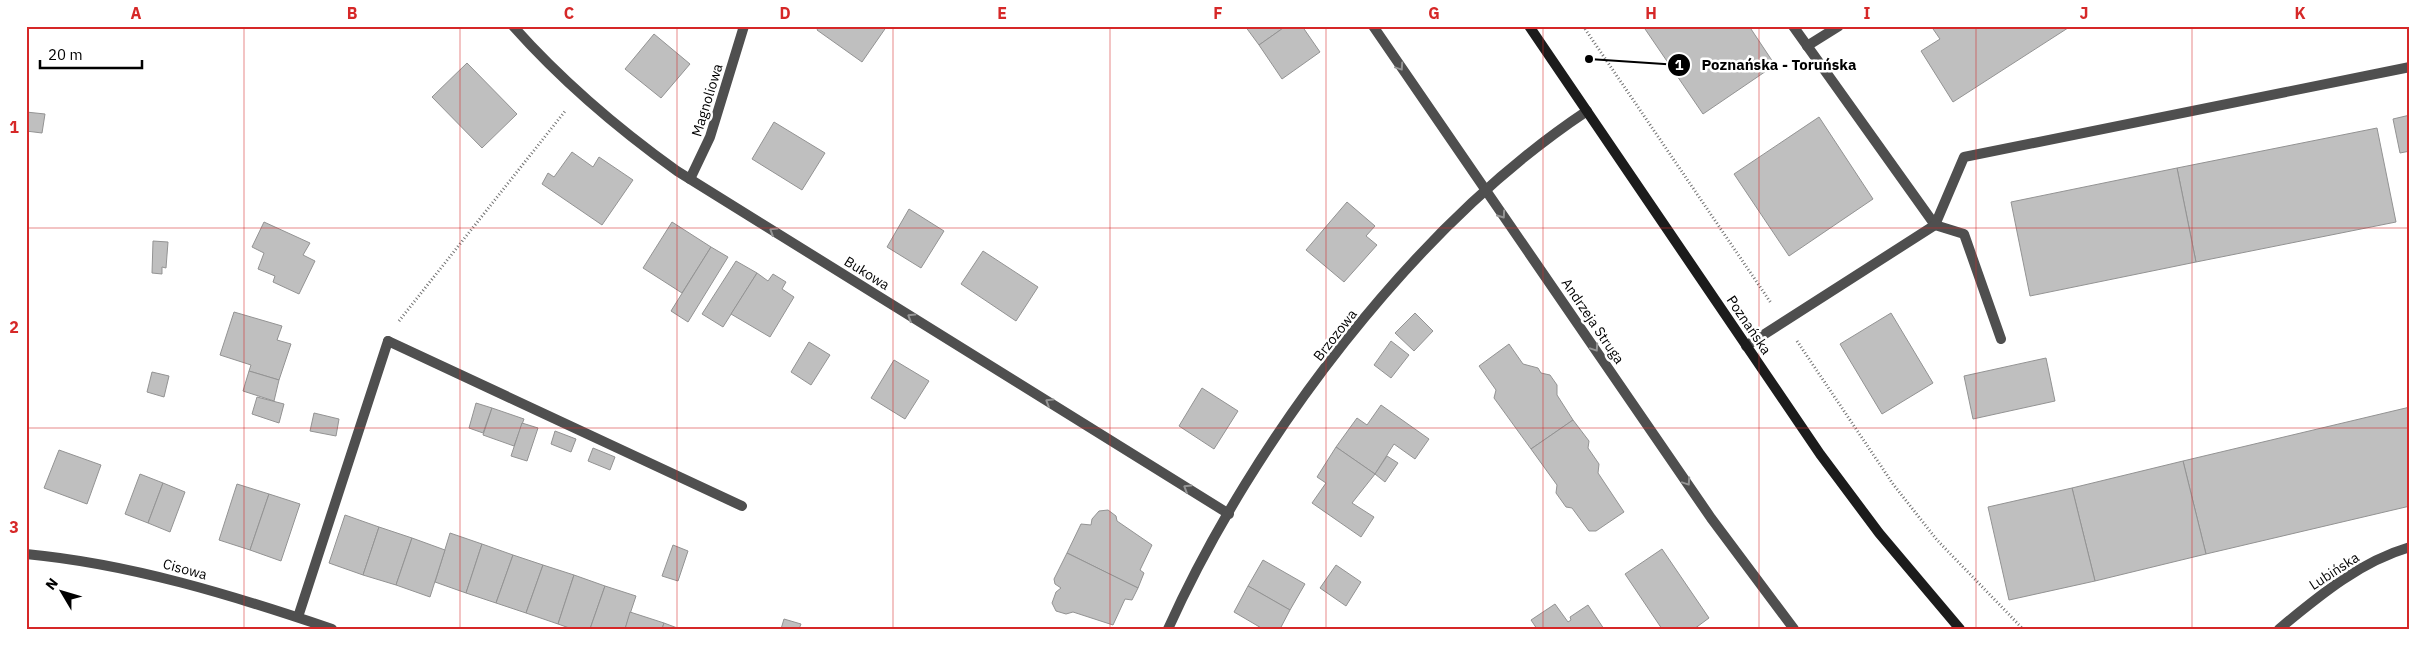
<svg xmlns="http://www.w3.org/2000/svg" width="2436" height="655" viewBox="0 0 2436 655" font-family="'IBM Plex Sans',sans-serif">
	<style>
		.building { fill: #bfbfbf; stroke: #939393 }
		.lines { fill: none; stroke-linecap: round; stroke-linejoin: round }
		.path { stroke: #717171; stroke-width: 3; stroke-dasharray: 1 2.5; stroke-linecap: butt }
		.lane { stroke: #4f4f4f; stroke-width: 10 }
		.street { stroke: #4f4f4f; stroke-width: 10 }
		.secondary { stroke: #1c1c1c; stroke-width: 10 }
		.oneway { stroke: #959595 }
		.grid { fill: none; stroke: #d62828; stroke-width: 1; stroke-opacity: 0.55 }
		.labels { text-anchor: middle; stroke-width: 5; stroke-linejoin: round; paint-order: stroke }
		.street-label { font-size: 14px; fill: #000; stroke: #fff }
		.leader { fill: none; stroke: #000; stroke-width: 2 }
		.callout-dot { fill: #000; stroke: #fff; stroke-width: 2 }
		.mark-label { font-size: 15px; text-anchor: middle; font-weight: bold; fill: #fff }
		.callout-label { font-size: 15px; text-anchor: middle; font-weight: bold; fill: #000; stroke: #fff; stroke-width: 5; stroke-linejoin: round; paint-order: stroke }
		.neatline { fill: none; stroke: #d62828; stroke-width: 2 }
		.grid-label { font-size: 16px; text-anchor: middle; font-weight: bold; fill: #d62828 }
	</style>
	<rect width="100%" height="100%" fill="#fff"/>
	<!-- building -->
	<g class="building">
		<path d="M819,26H887L862,62L817,30Z"/>
		<path d="M1245,26H1286L1259,45Z"/>
		<path d="M1286,26H1302L1320,52L1282,79L1259,45Z"/>
		<path d="M1643,26H1749L1775,65L1703,114Z"/>
		<path d="M1931,26H2071L1953,102L1921,51L1940,39Z"/>
		<path d="M654,34L690,64L661,98L625,69Z"/>
		<path d="M467,63L517,114L482,148L432,97Z"/>
		<path d="M26,112L45,114L42,133L26,131Z"/>
		<path d="M2410,115V151L2400,153L2393,119Z"/>
		<path d="M1819,117L1873,199L1789,256L1734,174Z"/>
		<path d="M774,122L825,153L802,190L752,159Z"/>
		<path d="M2377,128L2396,222L2196,262L2177,168Z"/>
		<path d="M572,152L593,167L599,157L633,180L602,225L542,184L548,173L554,177Z"/>
		<path d="M2177,168L2196,262L2030,296L2011,202Z"/>
		<path d="M1347,202L1375,226L1366,236L1377,245L1344,282L1306,250Z"/>
		<path d="M909,209L944,231L921,268L887,247Z"/>
		<path d="M264,222L310,243L303,255L315,261L299,294L273,282L275,276L258,269L264,253L252,247Z"/>
		<path d="M672,222L711,247L682,293L643,268Z"/>
		<path d="M153,241L168,242L166,268L162,267V274L152,273Z"/>
		<path d="M711,247L728,257L688,322L671,311Z"/>
		<path d="M983,251L1038,287L1016,321L961,284Z"/>
		<path d="M736,261L757,273L723,327L702,314Z"/>
		<path d="M757,273L768,281L773,274L786,282L782,289L794,297L770,337L731,314Z"/>
		<path d="M234,312L282,326L277,340L291,344L279,380L249,371L251,365L220,355Z"/>
		<path d="M1415,313L1433,331L1414,351L1395,333Z"/>
		<path d="M1891,313L1933,383L1882,414L1840,344Z"/>
		<path d="M1391,341L1409,355L1391,378L1374,365Z"/>
		<path d="M809,342L830,355L811,385L791,372Z"/>
		<path d="M1509,344L1523,364L1538,368L1541,373L1550,375L1557,385V395L1573,420L1531,449L1494,398L1496,390L1479,366Z"/>
		<path d="M2046,358L2055,401L1973,419L1964,376Z"/>
		<path d="M894,360L929,381L905,419L871,398Z"/>
		<path d="M249,371L279,380L274,401L243,391Z"/>
		<path d="M152,372L169,376L164,397L147,392Z"/>
		<path d="M1202,388L1238,411L1214,449L1179,426Z"/>
		<path d="M257,397L284,404L279,423L252,414Z"/>
		<path d="M476,403L492,408L483,433L469,428Z"/>
		<path d="M1381,405L1429,439L1415,459L1394,444L1375,474L1336,447L1357,418L1367,425Z"/>
		<path d="M2410,407V506L2206,554L2183,461Z"/>
		<path d="M492,408L524,419L514,446L483,435Z"/>
		<path d="M314,413L339,419L336,436L310,431Z"/>
		<path d="M1573,420L1589,441L1588,448L1599,464L1598,473L1624,512L1596,531H1589L1572,508L1566,507L1556,493L1557,485L1531,449Z"/>
		<path d="M522,423L538,428L527,461L511,456Z"/>
		<path d="M555,431L576,439L571,452L551,444Z"/>
		<path d="M1336,447L1375,474L1352,503L1374,517L1361,537L1312,503L1326,483L1317,477Z"/>
		<path d="M593,448L615,457L610,470L588,461Z"/>
		<path d="M59,450L101,465L87,504L44,488Z"/>
		<path d="M1387,456L1398,463L1385,482L1375,474Z"/>
		<path d="M2183,461L2206,554L2095,581L2072,488Z"/>
		<path d="M140,474L163,483L148,523L125,514Z"/>
		<path d="M163,483L185,492L170,532L148,523Z"/>
		<path d="M237,484L269,494L250,550L219,540Z"/>
		<path d="M2072,488L2095,581L2009,600L1988,507Z"/>
		<path d="M269,494L300,504L281,561L250,550Z"/>
		<path d="M1108,510L1116,516L1117,521L1152,545L1140,570L1144,573L1138,588L1067,553L1081,524L1091,525L1092,519L1099,511Z"/>
		<path d="M345,515L379,527L363,575L329,563Z"/>
		<path d="M379,527L412,538L396,585L363,575Z"/>
		<path d="M450,533L482,544L466,593L435,582Z"/>
		<path d="M412,538L445,550L430,597L396,585Z"/>
		<path d="M482,544L513,555L496,603L466,593Z"/>
		<path d="M673,545L688,551L678,581L662,576Z"/>
		<path d="M1662,549L1709,618L1694,629H1662L1625,574Z"/>
		<path d="M1067,553L1138,588L1132,600L1125,599L1113,625L1073,612L1066,614L1056,611L1052,603L1056,592L1061,588L1055,584L1054,579Z"/>
		<path d="M513,555L543,565L526,613L496,603Z"/>
		<path d="M1263,560L1305,584L1290,610L1248,586Z"/>
		<path d="M543,565L574,575L558,624L526,613Z"/>
		<path d="M1336,565L1361,582L1346,606L1320,588Z"/>
		<path d="M574,575L605,586L590,629H572L558,624Z"/>
		<path d="M605,586L636,596L625,629H590Z"/>
		<path d="M1248,586L1290,610L1280,629H1263L1234,612Z"/>
		<path d="M1555,604L1568,622L1571,620L1570,617L1588,605L1604,629H1537L1531,620Z"/>
		<path d="M630,612L664,623L662,629H625Z"/>
		<path d="M784,619L801,624L799,629H781Z"/>
		<path d="M664,623L680,629H662Z"/>
	</g>
	<g class="lines">
		<!-- path -->
		<g class="path">
			<path d="M1583,26L1771,303"/>
			<path d="M399,321L566,110"/>
			<path d="M1797,341L1893,484L1937,540L2023,629"/>
		</g>
		<!-- lane -->
		<path class="lane" d="M388,341L742,506"/>
		<!-- street -->
		<g class="street">
			<path d="M513,26C562,81 617,128 677,171L1229,514"/>
			<path d="M1373,26L1711,518L1794,629"/>
			<path d="M1793,26L1935,225L1964,234L2001,339"/>
			<path d="M1807,46L1839,26"/>
			<path d="M690,179L710,137L744,26"/>
			<path d="M1746,346L1935,225L1964,157L2410,67"/>
			<path d="M26,554C131,564 232,595 332,629"/>
			<path d="M298,617L388,341"/>
			<path d="M1168,629C1253,440 1414,226 1587,111"/>
			<path d="M2279,629C2319,596 2359,562 2410,547"/>
		</g>
		<!-- secondary -->
		<path class="secondary" d="M1529,26L1820,454L1879,533L1960,629"/>
	</g>
	<!-- one-way arrows -->
	<defs><path id="oneway-chevron" d="M-2-3.5L2.5 0L-2 3.5" fill="none" stroke-width="1.6" stroke-linecap="round" stroke-linejoin="round" transform="scale(1.25)"/></defs>
	<g class="oneway">
		<use href="#oneway-chevron" transform="translate(1400 67) rotate(56)"/>
		<use href="#oneway-chevron" transform="translate(1502 215) rotate(55)"/>
		<use href="#oneway-chevron" transform="translate(773 231) rotate(-148)"/>
		<use href="#oneway-chevron" transform="translate(911 317) rotate(-148)"/>
		<use href="#oneway-chevron" transform="translate(1595 348) rotate(56)"/>
		<use href="#oneway-chevron" transform="translate(1049 402) rotate(-148)"/>
		<use href="#oneway-chevron" transform="translate(1687 482) rotate(56)"/>
		<use href="#oneway-chevron" transform="translate(1187 488) rotate(-148)"/>
	</g>
	<!-- grid -->
	<path class="grid" d="M244,26V629M460,26V629M677,26V629M893,26V629M1110,26V629M1326,26V629M1543,26V629M1759,26V629M1976,26V629M2192,26V629M26,228H2410M26,428H2410"/>
	<g class="labels">
		<!-- street labels -->
		<g class="street-label">
			<text transform="translate(707 100) rotate(-73)" y="5">Magnoliowa</text>
			<text transform="translate(867 273) rotate(32)" y="5">Bukowa</text>
			<text transform="translate(1593 321) rotate(56)" y="5">Andrzeja Struga</text>
			<text transform="translate(1749 325) rotate(56)" y="5">Poznańska</text>
			<text transform="translate(1335 335) rotate(-52)" y="5">Brzozowa</text>
			<text transform="translate(185 569) rotate(15)" y="5">Cisowa</text>
			<text transform="translate(2334 571) rotate(-33)" y="5">Lubińska</text>
		</g>
	</g>
	<!-- callouts -->
	<path class="leader" d="M1589 59L1679 65"/>
	<g class="callout-dot">
		<circle cx="1589" cy="59" r="5"/>
		<circle cx="1679" cy="65" r="12"/>
	</g>
	<g class="mark-label">
		<text x="1679" y="70">1</text>
	</g>
	<g class="callout-label">
		<text x="1779" y="70">Poznańska - Toruńska</text>
	</g>
	<!-- border -->
	<rect width="2436" height="655" fill="none" stroke="#ffffff" stroke-width="55"/>
	<!-- north arrow -->
	<g transform="translate(62 592) rotate(308)" stroke="#ffffff" stroke-width="4" paint-order="stroke">
	<path d="M0-4L9 19L0 12L-9 19Z" fill="#000000"/>
	<text y="-8" font-size="14" font-weight="bold" text-anchor="middle" fill="#000000">N</text>
	</g>
	<!-- scale -->
	<path d="M40 60v8h102v-8" fill="none" stroke="#000000" stroke-width="2.5"/>
	<text x="48" y="60" font-size="15" fill="#000000" stroke="#ffffff" stroke-width="4" paint-order="stroke">20 m</text>
	<rect x="28" y="28" width="2380" height="600" class="neatline"/>
	<g class="grid-label">
		<text x="136" y="19">A</text>
		<text x="352" y="19">B</text>
		<text x="569" y="19">C</text>
		<text x="785" y="19">D</text>
		<text x="1002" y="19">E</text>
		<text x="1218" y="19">F</text>
		<text x="1434" y="19">G</text>
		<text x="1651" y="19">H</text>
		<text x="1867" y="19">I</text>
		<text x="2084" y="19">J</text>
		<text x="2300" y="19">K</text>
		<text x="14" y="133">1</text>
		<text x="14" y="333">2</text>
		<text x="14" y="533">3</text>
	</g>
</svg>
